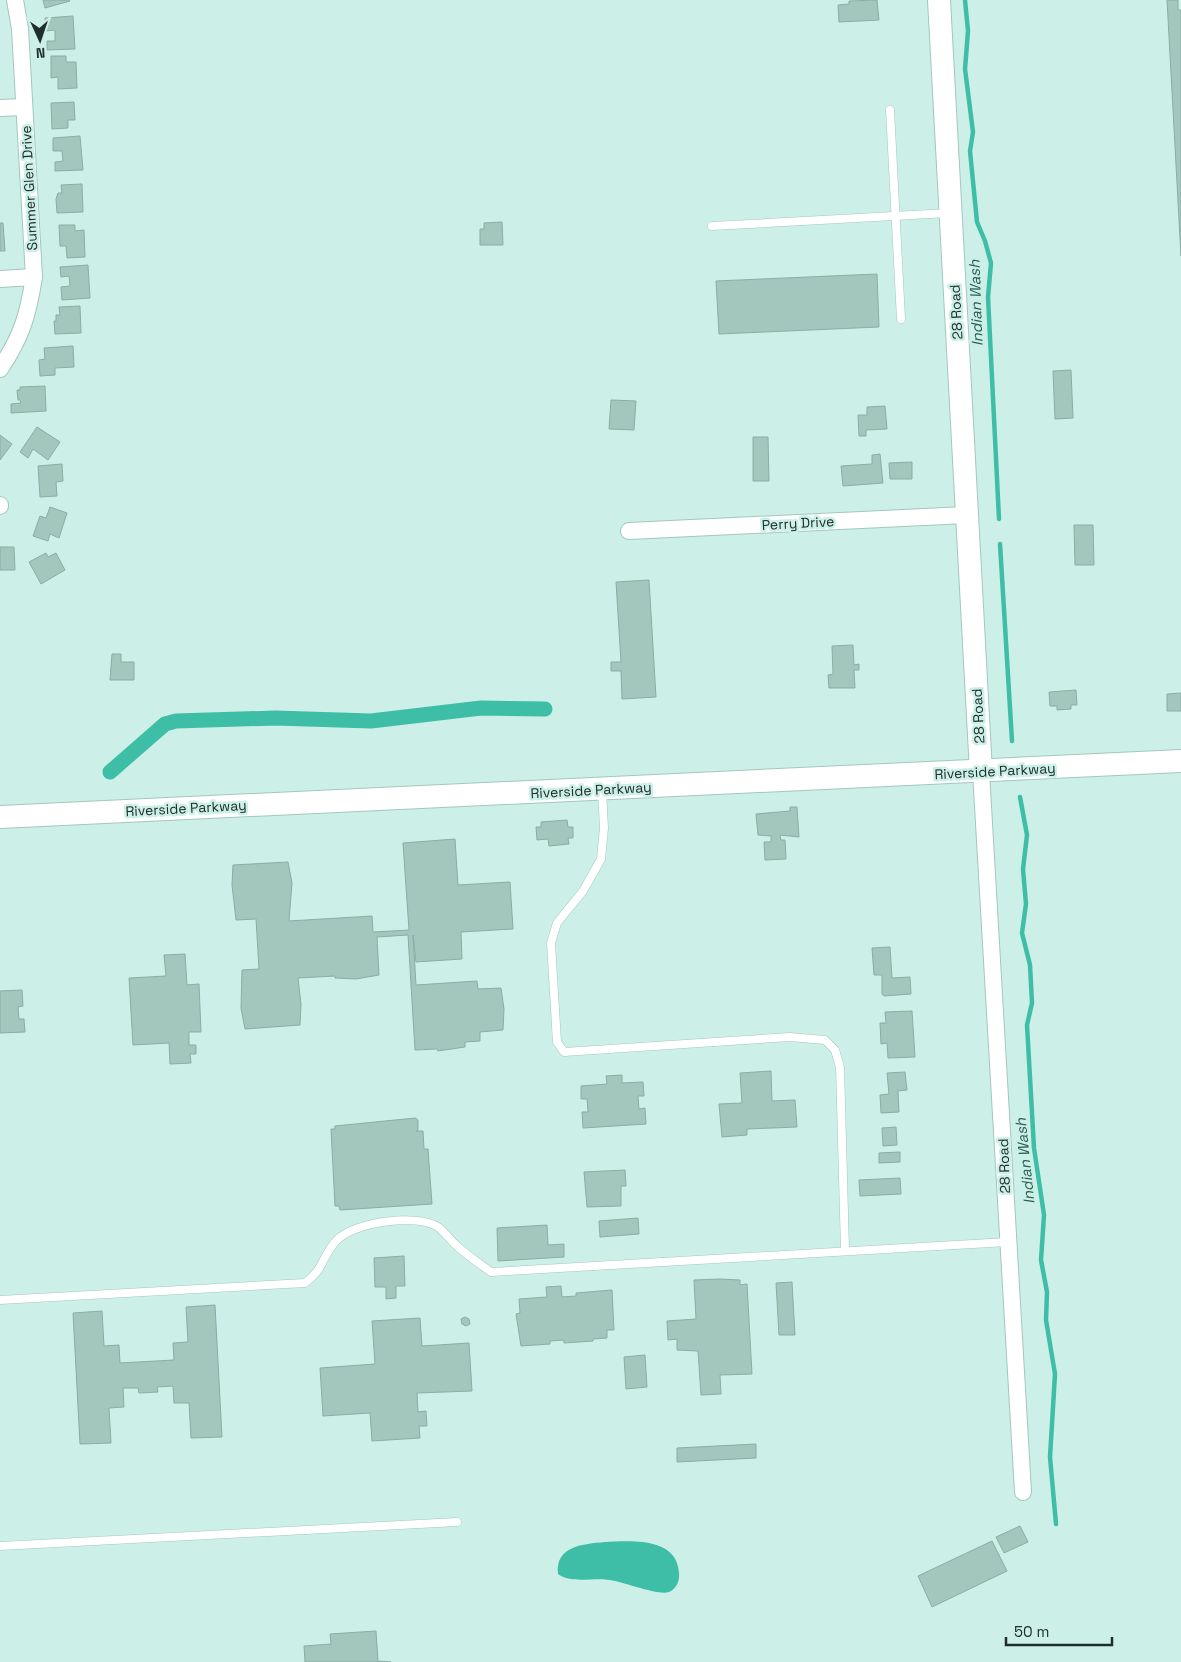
<svg xmlns="http://www.w3.org/2000/svg" width="1181" height="1662" viewBox="0 0 1181 1662" font-family="'Space Grotesk',sans-serif">
	<style>
		.water { fill: #3ebea6 }
		.lines { fill: none; stroke-linecap: round; stroke-linejoin: round }
		.stream { stroke: #3ebea6; stroke-width: 4.5 }
		.canal { stroke: #3ebea6; stroke-width: 15 }
		.building { fill: #a3c6bd; stroke: #8aada4 }
		.lane-casing { stroke: #a3c7be; stroke-width: 9 }
		.street-casing { stroke: #a3c7be; stroke-width: 18 }
		.secondary-casing { stroke: #a3c7be; stroke-width: 24 }
		.lane { stroke: #fff; stroke-width: 8 }
		.street { stroke: #fff; stroke-width: 16 }
		.secondary { stroke: #fff; stroke-width: 22 }
		.labels { text-anchor: middle; stroke-width: 5; stroke-linejoin: round; paint-order: stroke }
		.street-label { font-size: 14px; fill: #202e2b; stroke: #ccf0e7 }
		.water-label { font-size: 15px; font-style: italic; fill: #295c52; stroke: #ccf0e7 }
	</style>
	<rect width="100%" height="100%" fill="#ccf0e7"/>
	<!-- water -->
	<path class="water" d="M605,1542C631,1541 677,1537 679,1573C680,1581 676,1589 669,1592C659,1596 624,1582 610,1580C595,1577 570,1584 558,1574C555,1546 583,1544 605,1542Z"/>
	<g class="lines">
		<!-- stream -->
		<g class="stream">
			<path d="M965,0L968,31L965,69L973,132L970,151L977,222L985,241L991,263L988,297L999,519"/>
			<path d="M1000,544L1012,741"/>
			<path d="M1020,797L1027,835L1023,869L1026,904L1022,933L1030,965L1032,1003L1027,1025L1034,1148L1044,1215L1041,1260L1047,1292L1046,1320L1055,1374L1050,1457L1056,1524"/>
		</g>
		<!-- canal -->
		<path class="canal" d="M110,772L165,724L176,721L275,718L371,721L481,708L545,709"/>
	</g>
	<!-- building -->
	<g class="building">
		<path d="M43,0H69L70,1L45,8Z"/>
		<path d="M877,0L879,20L839,22L838,5L849,4V1Z"/>
		<path d="M1167,0H1178V10H1181V256Z"/>
		<path d="M73,16L75,49L47,50V41H55V30L46,31L45,18Z"/>
		<path d="M51,56H66V62H76L77,88L58,89V77L51,78Z"/>
		<path d="M74,102L75,120H68V128L52,129L51,103Z"/>
		<path d="M80,136L83,170L55,171V162L63,161L62,151H53V138Z"/>
		<path d="M82,184L83,212L57,213L56,199L58,193H62L61,185Z"/>
		<path d="M502,222L503,245H480V229H484V223Z"/>
		<path d="M0,223H3L5,251H0Z"/>
		<path d="M59,225H75V231L84,230L85,257L67,258L66,246H60Z"/>
		<path d="M88,265L90,298L62,300L61,287L70,286L69,276L61,277L60,267Z"/>
		<path d="M877,274L879,327L719,334L716,281Z"/>
		<path d="M80,306L81,333L55,334L54,321H56V315H60L59,307Z"/>
		<path d="M73,346L74,367L55,368V375L40,376L39,360L45,359L44,348Z"/>
		<path d="M1071,370L1073,418L1055,419L1053,371Z"/>
		<path d="M45,386L46,411L11,413V404L21,403L20,400H18L17,390H20V387Z"/>
		<path d="M611,400L636,401L634,430L609,429Z"/>
		<path d="M885,406L887,429L866,430V436H859L858,415H867V407Z"/>
		<path d="M37,427L60,442L48,460L33,449L28,458L20,452Z"/>
		<path d="M0,435L12,444L0,460Z"/>
		<path d="M753,437H768L769,481H753Z"/>
		<path d="M880,454L883,483L843,486L841,466L872,464V455Z"/>
		<path d="M912,462V479H890L889,463Z"/>
		<path d="M62,464L63,481L56,482L57,496L40,497L38,466Z"/>
		<path d="M50,507L67,513L59,538L50,534L48,541L33,536L40,516L46,518Z"/>
		<path d="M1074,525H1093L1094,565H1075Z"/>
		<path d="M0,547H14L15,570H0Z"/>
		<path d="M46,553L48,557L56,553L65,570L41,584L29,562Z"/>
		<path d="M649,580L656,697L622,699L621,671H611V662H621L616,582Z"/>
		<path d="M853,645L854,665L859,664V670H854L855,688H829L828,675L833,674L832,646Z"/>
		<path d="M112,654H121V662H134V680H110Z"/>
		<path d="M1076,690L1077,705H1071V709L1057,710V706H1050L1049,692Z"/>
		<path d="M1181,693V711H1167V694Z"/>
		<path d="M790,807H797L799,837L780,835L781,840H785L786,859L765,860L764,842H771V836L758,835L756,814L790,811Z"/>
		<path d="M567,820L568,827H573V838H568L569,844L549,846L548,839L537,840L536,827H541V822Z"/>
		<path d="M455,839L458,885L510,882L513,929L461,932L462,959L416,962L413,935L416,985L477,981L478,989L501,988L504,1009L503,1030L480,1032V1041L465,1042V1047L438,1051L437,1049L415,1050L408,935L377,937L379,975L356,979L335,978V976L298,978L301,1004L300,1025L245,1029L241,1008L242,970L259,969L256,919L236,920L232,885L233,865L288,862L292,883L289,921L372,916L373,932L409,930L403,843Z"/>
		<path d="M890,947L892,978L910,977L911,994L884,996L882,994V975H874L872,948Z"/>
		<path d="M185,954L187,985L199,984L201,1032H189V1045H196V1054H190L191,1063L170,1064L169,1043L133,1045L129,978L166,976L164,955Z"/>
		<path d="M22,990L23,1006L18,1007L19,1019H24L25,1032L0,1033V991Z"/>
		<path d="M912,1011L915,1057L888,1058L887,1043L881,1044L880,1023H886L885,1012Z"/>
		<path d="M771,1071L772,1101L795,1100L797,1127L747,1129V1135L722,1137L719,1104L742,1103L740,1073Z"/>
		<path d="M905,1072L907,1090L898,1091L899,1112L881,1113L880,1095L889,1094L887,1073Z"/>
		<path d="M622,1075V1083L643,1082L644,1096H638L639,1109L645,1108L646,1124L583,1128L582,1112H588L587,1099H581V1086L607,1084L606,1076Z"/>
		<path d="M415,1118L418,1120V1130L416,1131H423L424,1149H428L432,1204L340,1210L339,1206H335L331,1129H335V1126Z"/>
		<path d="M896,1127L897,1145L883,1146L882,1128Z"/>
		<path d="M900,1152V1162L879,1163V1153Z"/>
		<path d="M625,1170L626,1186H621V1206L587,1207L584,1172Z"/>
		<path d="M900,1178L901,1194L860,1196L859,1180Z"/>
		<path d="M638,1218L639,1234L600,1237L599,1221Z"/>
		<path d="M547,1225L548,1245L564,1244V1257L498,1261L497,1228Z"/>
		<path d="M404,1256L405,1286H396V1298L386,1299V1287H375L374,1258Z"/>
		<path d="M720,1279L740,1280V1285L747,1284L752,1374L720,1375L721,1394L701,1395L698,1351L677,1350V1339L668,1340L667,1321L696,1319L694,1280Z"/>
		<path d="M792,1282L795,1335H779L776,1283Z"/>
		<path d="M561,1286L562,1297L576,1296V1293L612,1290L614,1330H607V1338L593,1339V1341L564,1343V1340L550,1341V1344L521,1346L516,1314L520,1313L519,1299L547,1297L546,1287Z"/>
		<path d="M215,1305L222,1437L191,1438L189,1403H174L173,1386L157,1387L158,1392L139,1393L138,1388H123L124,1407L109,1408L111,1443L80,1444L73,1313L102,1311L104,1346L119,1345L120,1363L174,1360L173,1343L188,1342L186,1307Z"/>
		<path d="M465,1317L469,1319L470,1324L466,1326L462,1324L461,1319Z"/>
		<path d="M420,1318L422,1346L469,1343L472,1391L417,1393L418,1412L426,1411L427,1426H419L420,1438L372,1441L370,1413L323,1416L320,1368L375,1364L372,1321Z"/>
		<path d="M645,1355L647,1387L626,1389L624,1357Z"/>
		<path d="M756,1444V1458L677,1462V1448Z"/>
		<path d="M1020,1526L1028,1542L1004,1553L996,1537Z"/>
		<path d="M992,1541L1007,1571L932,1607L918,1576Z"/>
		<path d="M376,1631L378,1661L391,1662H305L304,1646L331,1644L330,1634Z"/>
	</g>
	<g class="lines">
		<!-- lane casing -->
		<g class="lane-casing">
			<g id="lane">
				<path d="M890,110L901,319"/>
				<path d="M712,226L948,213"/>
				<path d="M602,791L604,828L601,859L583,891L557,923L551,943L557,1042L564,1052L790,1037L825,1040L835,1050L840,1067L845,1250"/>
				<path d="M0,1300L305,1283C325,1268 322,1256 336,1241C353,1222 417,1213 438,1227C445,1232 451,1241 457,1246C468,1256 480,1264 491,1272L1007,1242"/>
				<path d="M0,1546L457,1522"/>
			</g>
		</g>
		<!-- street casing -->
		<g class="street-casing">
			<g id="street">
				<path d="M0,108L24,107"/>
				<path d="M0,279L34,277"/>
				<path d="M0,369C22,336 28,315 34,277L20,29L15,0"/>
				<path d="M0,505V506"/>
				<path d="M629,531L966,515"/>
				<path d="M981,772L1023,1492"/>
			</g>
		</g>
		<!-- secondary casing -->
		<g class="secondary-casing">
			<g id="secondary">
				<path d="M939,0L981,772"/>
				<path d="M0,817L1181,761"/>
			</g>
		</g>
		<!-- lane -->
		<use href="#lane" class="lane"/>
		<!-- street -->
		<use href="#street" class="street"/>
		<!-- secondary -->
		<use href="#secondary" class="secondary"/>
	</g>
	<g class="labels">
		<!-- street labels -->
		<g class="street-label">
			<text transform="translate(29 188) rotate(-93)" y="5">Summer Glen Drive</text>
			<text transform="translate(956 312) rotate(-93)" y="5">28 Road</text>
			<text transform="translate(798 523) rotate(-3)" y="5">Perry Drive</text>
			<text transform="translate(978 716) rotate(-93)" y="5">28 Road</text>
			<text transform="translate(995 771) rotate(-3)" y="5">Riverside Parkway</text>
			<text transform="translate(591 790) rotate(-3)" y="5">Riverside Parkway</text>
			<text transform="translate(186 808) rotate(-3)" y="5">Riverside Parkway</text>
			<text transform="translate(1004 1166) rotate(-92)" y="5">28 Road</text>
		</g>
		<!-- water labels -->
		<g class="water-label">
			<text transform="translate(976 303) rotate(-92)" y="5">Indian Wash</text>
			<text transform="translate(1025 1161) rotate(-96)" y="5">Indian Wash</text>
		</g>
	</g>
	<!-- north arrow -->
	<g transform="translate(40 40) rotate(177)" stroke="#ccf0e7" stroke-width="4" paint-order="stroke">
	<path d="M0-4L9 19L0 12L-9 19Z" fill="#202e2b"/>
	<text y="-8" font-size="14" font-weight="bold" text-anchor="middle" fill="#202e2b">N</text>
	</g>
	<!-- scale -->
	<path d="M1006 1637v8h106v-8" fill="none" stroke="#202e2b" stroke-width="2.5"/>
	<text x="1014" y="1637" font-size="15" fill="#202e2b" stroke="#ccf0e7" stroke-width="4" paint-order="stroke">50 m</text>
</svg>
